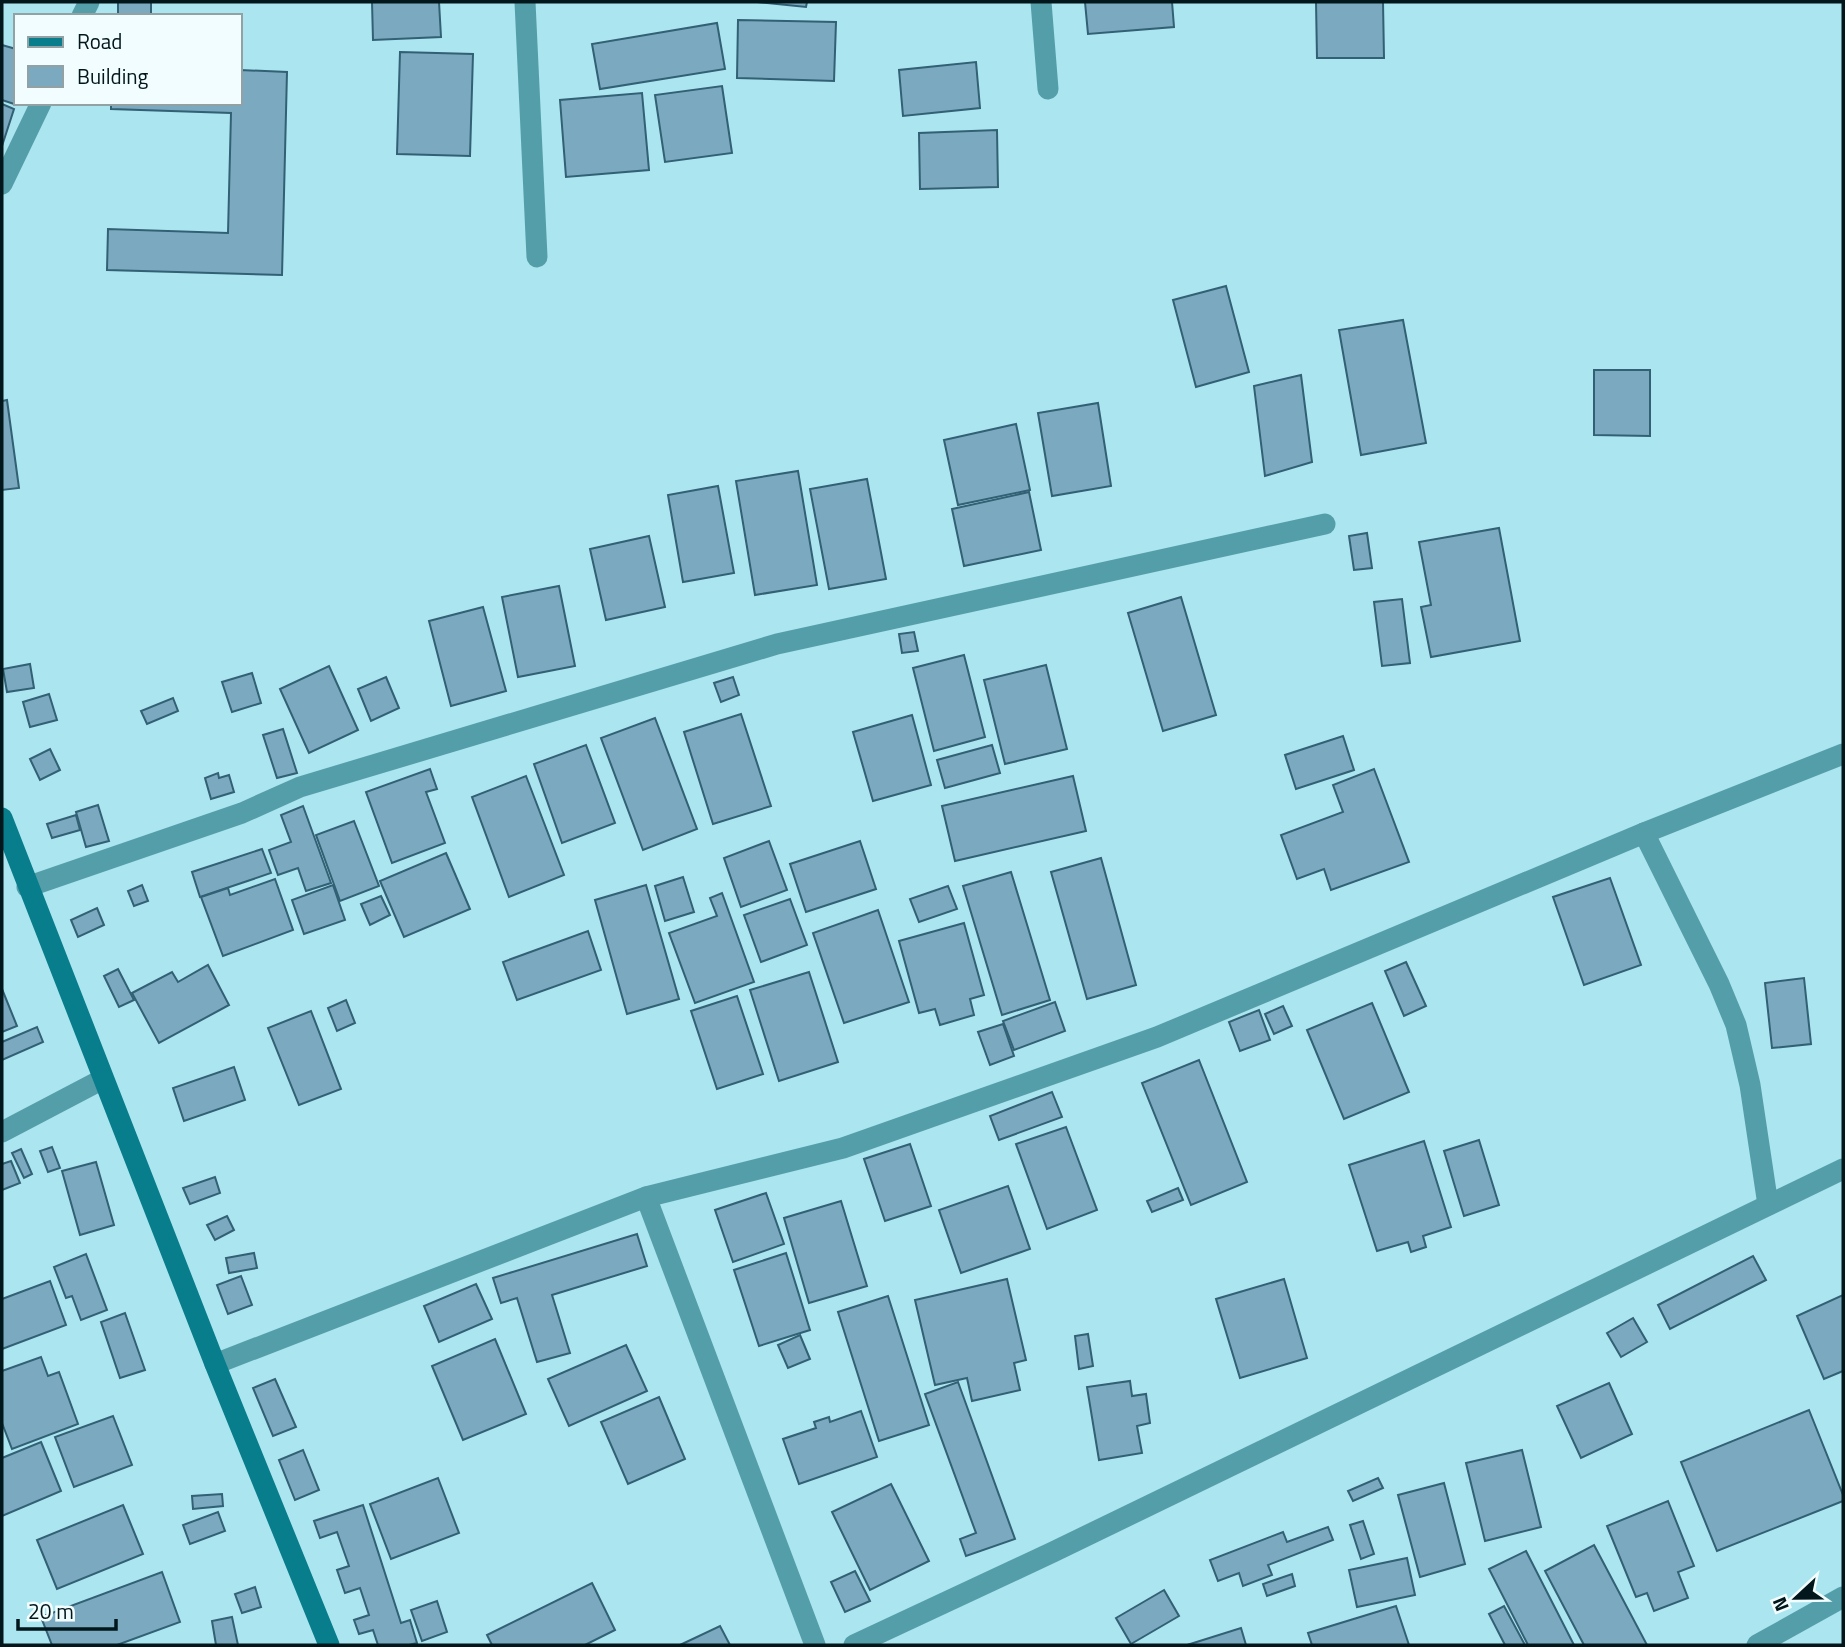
<svg xmlns="http://www.w3.org/2000/svg" width="1845" height="1647" viewBox="0 0 1845 1647" font-family="'Titillium Web',sans-serif">
	<style>
		.building { fill: #7baac0; stroke: #326074; stroke-width: 2 }
		.lines { fill: none; stroke-linecap: round; stroke-linejoin: round }
		.street { stroke: #549eaa; stroke-width: 21 }
		.secondary { stroke: #087d8b; stroke-width: 21 }
	</style>
	<rect width="100%" height="100%" fill="#abe5ef"/>
	<!-- building -->
	<g class="building">
		<path d="M118,2H151V16H101L118,15Z"/>
		<path d="M372,2H439L441,37L373,40Z"/>
		<path d="M757,2H807L806,7Z"/>
		<path d="M1085,2H1172L1174,27L1088,34Z"/>
		<path d="M1316,2H1383L1384,58H1317Z"/>
		<path d="M738,20L836,22L834,81L737,78Z"/>
		<path d="M717,23L725,69L600,89L592,44Z"/>
		<path d="M2,45L16,49V97L14,104L2,100Z"/>
		<path d="M400,52L473,54L470,156L397,154Z"/>
		<path d="M976,62L980,108L903,116L899,70Z"/>
		<path d="M240,70L287,72L282,275L107,270L108,229L228,233L231,113L111,109V103H240Z"/>
		<path d="M722,86L732,153L665,162L655,95Z"/>
		<path d="M642,93L649,170L566,177L560,100Z"/>
		<path d="M2,104L14,109L2,146Z"/>
		<path d="M997,130L998,187L920,189L919,133Z"/>
		<path d="M1226,286L1249,372L1196,387L1173,300Z"/>
		<path d="M1403,320L1426,443L1361,455L1339,330Z"/>
		<path d="M1594,370H1650V436L1594,435Z"/>
		<path d="M1301,375L1312,462L1265,476L1254,386Z"/>
		<path d="M7,400L19,488L2,490V401Z"/>
		<path d="M1098,403L1111,486L1052,496L1038,413Z"/>
		<path d="M1016,424L1030,490L958,505L944,440Z"/>
		<path d="M798,471L817,585L755,595L736,481Z"/>
		<path d="M867,479L886,579L829,589L810,489Z"/>
		<path d="M718,486L734,573L683,582L668,495Z"/>
		<path d="M1029,492L1041,550L964,566L952,509Z"/>
		<path d="M1499,528L1520,641L1431,657L1421,607L1431,605L1419,542Z"/>
		<path d="M1367,533L1372,568L1354,570L1349,536Z"/>
		<path d="M649,536L665,607L606,620L590,549Z"/>
		<path d="M559,586L575,666L518,677L502,597Z"/>
		<path d="M1181,597L1216,715L1163,731L1128,613Z"/>
		<path d="M1402,599L1410,663L1382,666L1374,602Z"/>
		<path d="M483,607L506,691L451,706L429,621Z"/>
		<path d="M914,632L918,651L902,653L899,634Z"/>
		<path d="M964,655L985,737L934,751L913,668Z"/>
		<path d="M30,664L34,688L7,692L3,669Z"/>
		<path d="M1046,665L1067,749L1005,764L984,680Z"/>
		<path d="M329,666L358,730L309,753L280,689Z"/>
		<path d="M252,673L261,703L232,712L222,682Z"/>
		<path d="M386,677L399,708L371,721L358,689Z"/>
		<path d="M733,677L739,695L721,702L714,683Z"/>
		<path d="M49,694L57,720L30,727L23,702Z"/>
		<path d="M173,698L178,711L147,724L141,711Z"/>
		<path d="M741,714L771,806L713,824L684,732Z"/>
		<path d="M912,715L931,785L873,801L853,732Z"/>
		<path d="M655,718L697,829L643,850L601,738Z"/>
		<path d="M283,729L297,773L277,778L263,735Z"/>
		<path d="M1343,736L1354,770L1296,789L1285,755Z"/>
		<path d="M586,745L615,823L562,843L534,764Z"/>
		<path d="M992,745L1000,773L945,788L937,760Z"/>
		<path d="M50,749L60,770L40,780L30,759Z"/>
		<path d="M430,769L437,789L426,792L445,843L392,863L366,792Z"/>
		<path d="M1374,769L1409,862L1331,890L1324,869L1297,879L1281,835L1343,812L1333,785Z"/>
		<path d="M218,773L219,778L229,775L234,792L211,799L205,778Z"/>
		<path d="M526,776L564,875L509,897L472,797Z"/>
		<path d="M1073,776L1086,831L955,861L942,806Z"/>
		<path d="M98,805L109,841L86,847L76,812Z"/>
		<path d="M303,806L331,883L306,891L298,868L278,875L269,850L291,842L281,815Z"/>
		<path d="M76,815L80,830L52,838L47,824Z"/>
		<path d="M354,821L379,886L340,901L316,835Z"/>
		<path d="M769,841L787,890L741,907L724,858Z"/>
		<path d="M860,841L876,889L806,912L790,864Z"/>
		<path d="M262,849L271,873L200,897L192,872Z"/>
		<path d="M446,853L470,909L404,937L380,881Z"/>
		<path d="M1101,858L1136,985L1087,999L1051,872Z"/>
		<path d="M1011,872L1050,1000L1002,1015L963,886Z"/>
		<path d="M683,877L694,912L665,921L655,886Z"/>
		<path d="M1610,878L1641,965L1584,985L1553,897Z"/>
		<path d="M275,879L293,930L223,956L201,897L228,888L230,895Z"/>
		<path d="M142,885L148,901L134,906L128,891Z"/>
		<path d="M333,885L345,920L304,934L292,900Z"/>
		<path d="M646,885L679,999L627,1014L595,900Z"/>
		<path d="M948,886L957,909L919,922L910,899Z"/>
		<path d="M722,893L754,982L695,1003L669,933L717,916L710,898Z"/>
		<path d="M381,896L390,915L370,925L361,904Z"/>
		<path d="M790,899L807,945L761,962L744,915Z"/>
		<path d="M97,908L104,925L78,937L71,920Z"/>
		<path d="M878,910L909,1002L844,1023L813,933Z"/>
		<path d="M964,923L984,995L970,999L974,1015L940,1025L935,1009L919,1013L899,941Z"/>
		<path d="M588,931L601,970L517,1000L503,962Z"/>
		<path d="M1406,962L1426,1006L1404,1016L1385,971Z"/>
		<path d="M208,965L229,1005L159,1043L132,993L172,972L178,982Z"/>
		<path d="M118,969L134,1000L119,1007L104,976Z"/>
		<path d="M809,972L838,1062L779,1081L750,990Z"/>
		<path d="M1804,978L1811,1044L1772,1048L1765,983Z"/>
		<path d="M2,989L17,1026L2,1032Z"/>
		<path d="M737,996L763,1074L717,1089L691,1011Z"/>
		<path d="M346,1000L355,1023L337,1031L328,1008Z"/>
		<path d="M1055,1002L1065,1031L1014,1050L1003,1021Z"/>
		<path d="M1372,1003L1409,1092L1344,1119L1307,1030Z"/>
		<path d="M1283,1006L1292,1026L1274,1034L1265,1014Z"/>
		<path d="M1259,1010L1270,1040L1240,1051L1229,1022Z"/>
		<path d="M311,1011L341,1089L299,1105L268,1028Z"/>
		<path d="M1003,1024L1014,1056L990,1065L978,1032Z"/>
		<path d="M37,1027L43,1042L2,1060V1042Z"/>
		<path d="M1199,1060L1247,1182L1191,1205L1142,1083Z"/>
		<path d="M234,1067L245,1100L184,1121L173,1088Z"/>
		<path d="M1052,1092L1062,1117L999,1140L990,1116Z"/>
		<path d="M1066,1127L1097,1210L1047,1229L1016,1144Z"/>
		<path d="M1479,1140L1499,1205L1464,1216L1444,1151Z"/>
		<path d="M1424,1141L1451,1227L1423,1236L1426,1247L1411,1252L1408,1242L1377,1251L1349,1165Z"/>
		<path d="M910,1144L931,1206L885,1221L864,1159Z"/>
		<path d="M52,1147L60,1168L48,1172L40,1151Z"/>
		<path d="M21,1149L32,1174L24,1178L12,1153Z"/>
		<path d="M11,1161L20,1183L2,1190V1164Z"/>
		<path d="M96,1162L114,1225L80,1235L62,1171Z"/>
		<path d="M215,1177L220,1193L190,1204L183,1188Z"/>
		<path d="M1008,1186L1030,1249L961,1273L939,1210Z"/>
		<path d="M1178,1188L1183,1200L1152,1212L1147,1201Z"/>
		<path d="M766,1193L784,1244L733,1262L715,1210Z"/>
		<path d="M841,1201L867,1286L809,1303L784,1218Z"/>
		<path d="M227,1216L234,1230L215,1240L207,1225Z"/>
		<path d="M637,1234L647,1266L552,1295L570,1353L537,1362L517,1298L501,1303L493,1278Z"/>
		<path d="M254,1253L257,1268L229,1273L226,1258Z"/>
		<path d="M786,1253L810,1330L759,1346L734,1270Z"/>
		<path d="M86,1254L107,1310L81,1320L72,1296L66,1298L54,1267Z"/>
		<path d="M1753,1256L1766,1280L1670,1329L1658,1305Z"/>
		<path d="M241,1276L252,1305L228,1314L217,1285Z"/>
		<path d="M1007,1279L1026,1360L1014,1363L1020,1390L972,1401L967,1378L935,1385L915,1300Z"/>
		<path d="M1284,1279L1307,1358L1240,1378L1216,1299Z"/>
		<path d="M50,1281L66,1325L2,1349V1299Z"/>
		<path d="M476,1284L492,1319L439,1342L424,1306Z"/>
		<path d="M1843,1295V1371L1824,1379L1797,1316Z"/>
		<path d="M888,1296L929,1425L879,1441L838,1312Z"/>
		<path d="M125,1313L145,1370L120,1378L101,1322Z"/>
		<path d="M1633,1318L1647,1342L1621,1357L1607,1333Z"/>
		<path d="M1088,1334L1093,1366L1079,1369L1075,1336Z"/>
		<path d="M800,1335L810,1359L788,1368L778,1345Z"/>
		<path d="M495,1339L526,1414L463,1440L432,1366Z"/>
		<path d="M626,1345L647,1391L569,1426L548,1379Z"/>
		<path d="M41,1357L48,1376L59,1372L78,1424L12,1449L2,1423V1371Z"/>
		<path d="M275,1379L296,1427L273,1436L253,1388Z"/>
		<path d="M1130,1381L1132,1396L1146,1394L1150,1423L1137,1426L1142,1453L1099,1460L1087,1387Z"/>
		<path d="M958,1382L1015,1539L966,1556L960,1539L976,1533L925,1394Z"/>
		<path d="M1609,1383L1632,1434L1581,1458L1557,1406Z"/>
		<path d="M659,1397L685,1459L628,1484L601,1422Z"/>
		<path d="M1809,1410L1843,1495V1501L1717,1551L1681,1462Z"/>
		<path d="M861,1411L877,1457L799,1484L783,1439L816,1428L814,1422L829,1417L830,1422Z"/>
		<path d="M113,1416L132,1465L74,1487L55,1437Z"/>
		<path d="M41,1442L61,1491L2,1516V1458Z"/>
		<path d="M303,1450L319,1490L295,1500L279,1460Z"/>
		<path d="M1522,1450L1541,1527L1485,1541L1466,1463Z"/>
		<path d="M438,1478L459,1533L391,1559L370,1504Z"/>
		<path d="M1378,1478L1383,1488L1353,1501L1348,1491Z"/>
		<path d="M1444,1483L1465,1564L1420,1577L1398,1495Z"/>
		<path d="M891,1484L929,1561L870,1590L832,1512Z"/>
		<path d="M222,1494L223,1506L193,1509L192,1496Z"/>
		<path d="M1668,1501L1694,1566L1678,1572L1688,1598L1654,1611L1647,1593L1636,1597L1607,1526Z"/>
		<path d="M123,1505L143,1554L57,1589L37,1540Z"/>
		<path d="M363,1505L401,1623L410,1620L417,1643L409,1645H378L373,1630L359,1634L354,1620L369,1615L360,1588L345,1593L337,1570L349,1566L337,1532L320,1538L314,1521Z"/>
		<path d="M218,1512L225,1531L190,1544L183,1525Z"/>
		<path d="M1363,1521L1374,1554L1361,1559L1350,1525Z"/>
		<path d="M1328,1527L1333,1540L1268,1565L1272,1575L1243,1586L1239,1573L1218,1581L1210,1560L1283,1532L1287,1542Z"/>
		<path d="M1594,1545L1647,1645H1584L1545,1571Z"/>
		<path d="M1526,1551L1574,1645H1528L1489,1569Z"/>
		<path d="M1407,1558L1415,1595L1357,1607L1349,1570Z"/>
		<path d="M855,1571L870,1601L845,1612L831,1582Z"/>
		<path d="M162,1572L180,1622L117,1645H52L41,1617Z"/>
		<path d="M1292,1574L1295,1586L1267,1596L1263,1584Z"/>
		<path d="M592,1583L615,1630L585,1645H492L487,1635Z"/>
		<path d="M255,1587L261,1607L242,1613L235,1594Z"/>
		<path d="M1164,1590L1179,1616L1131,1644L1116,1618Z"/>
		<path d="M437,1601L447,1632L422,1641L411,1610Z"/>
		<path d="M1396,1606L1409,1645H1312L1308,1633Z"/>
		<path d="M1504,1606L1525,1645H1505L1489,1614Z"/>
		<path d="M232,1617L238,1645H216L212,1621Z"/>
		<path d="M720,1626L730,1645H680Z"/>
		<path d="M1241,1628L1246,1645H1187Z"/>
	</g>
	<g class="lines">
		<!-- street -->
		<g class="street">
			<path d="M525,2L537,257"/>
			<path d="M1041,2L1048,89"/>
			<path d="M82,16L89,2"/>
			<path d="M2,184L41,103"/>
			<path d="M1644,833L1719,984L1736,1025L1750,1085L1768,1205"/>
			<path d="M27,887L242,813L300,787L777,644L1325,524"/>
			<path d="M2,1132L103,1079"/>
			<path d="M646,1197L815,1645"/>
			<path d="M215,1364L646,1197L843,1148L1157,1037L1644,833L1843,754"/>
			<path d="M854,1645L1053,1552L1843,1169"/>
			<path d="M1757,1645L1843,1597"/>
		</g>
		<!-- secondary -->
		<path class="secondary" d="M2,818L215,1364L329,1645"/>
	</g>
	<!-- border -->
	<rect width="1845" height="1647" fill="none" stroke="#02171b" stroke-width="7"/>
	<!-- legend -->
	<rect x="14" y="14" width="228" height="91" fill="#f2fdff" stroke="#92a1a4" stroke-width="2"/>
	<rect x="28" y="37" width="35" height="10" fill="#087d8b" stroke="#92a1a4" stroke-width="2"/>
	<text x="77" y="49" font-size="21" fill="#02171b">Road</text>
	<rect x="28" y="66" width="35" height="21" fill="#7baac0" stroke="#92a1a4" stroke-width="2"/>
	<text x="77" y="84" font-size="21" fill="#02171b">Building</text>
	<!-- north arrow -->
	<g transform="translate(1796 1598) rotate(248)" stroke="#f2fdff" stroke-width="5" paint-order="stroke">
	<path d="M0-5L12 26L0 18L-12 26Z" fill="#02171b"/>
	<text y="-10" font-size="19" font-weight="bold" text-anchor="middle" fill="#02171b">N</text>
	</g>
	<!-- scale -->
	<path d="M18 1619v10h98v-10" fill="none" stroke="#02171b" stroke-width="3.5"/>
	<text x="28" y="1619" font-size="21" fill="#02171b" stroke="#f2fdff" stroke-width="5" paint-order="stroke">20 m</text>
</svg>
